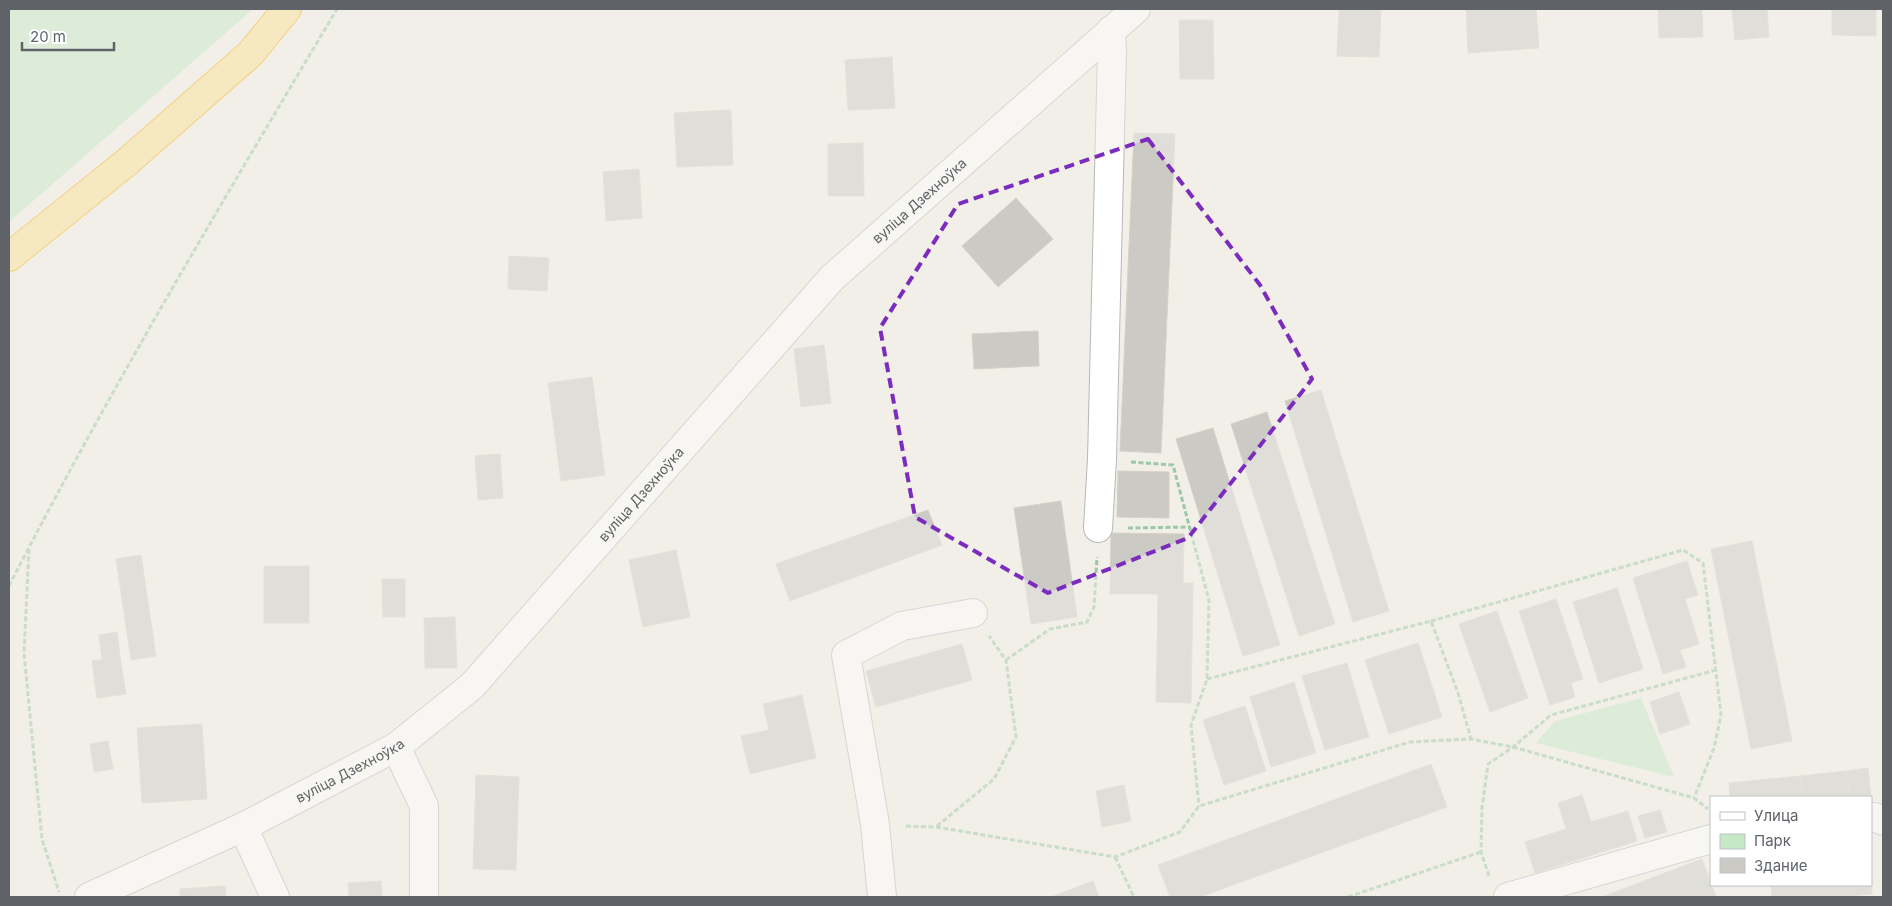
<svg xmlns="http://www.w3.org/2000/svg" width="1892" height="906" viewBox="0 0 1892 906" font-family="Inter,sans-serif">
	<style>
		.green { fill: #c5e8c5 }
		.building { fill: #cccac5; stroke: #d6d1c6 }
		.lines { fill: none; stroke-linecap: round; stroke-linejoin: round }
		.minor-casing { stroke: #b5b8bc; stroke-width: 30 }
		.highway-casing { stroke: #f9ab00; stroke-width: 30 }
		.path { stroke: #9cc7a9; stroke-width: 3; stroke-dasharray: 5 2.5; stroke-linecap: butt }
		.minor { stroke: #fff; stroke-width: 28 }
		.highway { stroke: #fde293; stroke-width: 28 }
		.marked { fill: none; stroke: #7b2cbf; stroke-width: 4; stroke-dasharray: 10 6; stroke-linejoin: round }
		.labels { text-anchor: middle; stroke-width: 5; stroke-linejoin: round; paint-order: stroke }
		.street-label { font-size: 14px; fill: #5f6368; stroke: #fff }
	</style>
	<rect width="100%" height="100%" fill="#f1efe8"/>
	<!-- green -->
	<g class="green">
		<path d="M9,9H253L9,222Z"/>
		<path d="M1641,698L1674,777L1536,743L1555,721Z"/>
	</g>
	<!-- building -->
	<g class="building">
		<path d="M1339,9H1381L1379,57L1337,56Z"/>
		<path d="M1466,9H1536L1539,48L1468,53Z"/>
		<path d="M1658,9H1702L1703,37L1659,38Z"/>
		<path d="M1732,9H1767L1769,37L1735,40Z"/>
		<path d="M1832,9H1876V36L1832,35Z"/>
		<path d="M1179,20H1213L1214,79H1180Z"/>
		<path d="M892,57L895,108L848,110L845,60Z"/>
		<path d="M731,110L733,165L677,167L674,113Z"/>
		<path d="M1134,133L1175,134L1161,453L1120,451Z"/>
		<path d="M863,143L864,196H828V144Z"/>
		<path d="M639,169L642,218L606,221L603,172Z"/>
		<path d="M1016,198L1053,239L998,287L962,246Z"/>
		<path d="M509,256L549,258L547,291L508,289Z"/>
		<path d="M1038,331L1039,366L974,369L972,334Z"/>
		<path d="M824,345L831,403L801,407L794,349Z"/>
		<path d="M592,377L605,475L561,481L548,383Z"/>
		<path d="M1321,390L1389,611L1353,622L1285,401Z"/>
		<path d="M1267,412L1335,624L1299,636L1231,424Z"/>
		<path d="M1213,428L1280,645L1243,656L1176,439Z"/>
		<path d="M500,454L503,498L478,500L475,456Z"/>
		<path d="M1118,471L1169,472V518L1117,517Z"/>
		<path d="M1061,501L1077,617L1031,624L1014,508Z"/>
		<path d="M928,510L942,545L790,601L776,564Z"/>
		<path d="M1111,533L1184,534L1183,583H1193L1191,703L1156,702L1158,594H1110Z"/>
		<path d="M1752,541L1792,741L1751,749L1711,549Z"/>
		<path d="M676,550L690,617L643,627L629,560Z"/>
		<path d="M141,555L156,656L131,660L116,559Z"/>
		<path d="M1687,561L1698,595L1685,599L1699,644L1680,650L1686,667L1663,674L1633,578Z"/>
		<rect x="264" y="566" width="45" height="57"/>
		<path d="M382,579H405V617H383Z"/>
		<path d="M1617,588L1643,669L1599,683L1573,602Z"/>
		<path d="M1556,599L1583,679L1571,683L1575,697L1550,705L1519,611Z"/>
		<path d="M1497,611L1528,698L1490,712L1459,624Z"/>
		<path d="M455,617L457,668H425L424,618Z"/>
		<path d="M117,632L120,657L102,659L99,635Z"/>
		<path d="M1418,643L1442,717L1389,734L1365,660Z"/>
		<path d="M962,644L972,680L876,707L866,671Z"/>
		<path d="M120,657L126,694L97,698L92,661Z"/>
		<path d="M1347,663L1369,737L1325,750L1302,676Z"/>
		<path d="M1294,682L1316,753L1271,767L1250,697Z"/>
		<path d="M1679,692L1690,724L1660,734L1650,702Z"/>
		<path d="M802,695L816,758L750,774L741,736L769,730L763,704Z"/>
		<path d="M1245,706L1266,771L1224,785L1203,720Z"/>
		<path d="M202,724L207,799L142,803L137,728Z"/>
		<path d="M108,741L113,769L94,772L90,744Z"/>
		<path d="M1431,764L1447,807L1200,897H1170L1158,865Z"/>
		<path d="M1868,768L1871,797H1850L1846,771Z"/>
		<path d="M1846,771L1850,797H1802L1800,776Z"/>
		<path d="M476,775L519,777L516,870L473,869Z"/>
		<path d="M1800,776L1802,797H1730L1729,783Z"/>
		<path d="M1124,785L1131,821L1102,827L1096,791Z"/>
		<path d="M1582,795L1591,822L1628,811L1637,841L1535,873L1525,842L1566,829L1558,803Z"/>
		<path d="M1660,810L1667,832L1645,838L1638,816Z"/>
		<path d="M1702,859L1716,897H1602L1662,874Z"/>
		<path d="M1871,878L1872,894L1837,897H1772L1771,885H1871Z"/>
		<path d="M381,881L382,897H349L348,883Z"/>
		<path d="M1093,881L1099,897H1051Z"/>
		<path d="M225,886L226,897H180V889Z"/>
	</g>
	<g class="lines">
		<!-- minor casing -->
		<g class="minor-casing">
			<g id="minor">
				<path d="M1098,528L1102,459L1112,51L1111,30"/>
				<path d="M396,747L424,806V897"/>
				<path d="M1871,818L1875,817L1883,821"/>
				<path d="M243,827L275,897"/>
				<path id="s1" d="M89,897L243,827L396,747L472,686L832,278L1136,9"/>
				<path d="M882,897L875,824L846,655L902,626L973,613"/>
				<path d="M1508,897L1711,839"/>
			</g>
		</g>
		<!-- highway casing -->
		<g class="highway-casing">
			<path id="highway" d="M9,257L127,162L250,54L287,9"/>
		</g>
		<!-- path -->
		<g class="path">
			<path d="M1131,462L1173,465L1209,600L1207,679L1191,725L1199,806"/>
			<path d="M1128,528L1190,527"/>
			<path d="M29,549L24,653L42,839L59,892"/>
			<path d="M9,586C110,389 224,199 337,9"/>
			<path d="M1431,621L1683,550L1703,563L1721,715L1714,748L1694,798"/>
			<path d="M1006,660L1050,629L1087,622L1094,607L1097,557"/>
			<path d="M1207,679L1431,621L1458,693L1471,739"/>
			<path d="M906,826L936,827L1115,857L1180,832L1199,806L1410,742L1471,739L1513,747L1694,798L1708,809"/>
			<path d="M937,826L994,779L1016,737L1006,660L989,636"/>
			<path d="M1115,857L1134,897"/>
			<path d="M1489,876L1481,852L1482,808L1488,764L1513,747L1551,715L1716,670"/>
			<path d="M1348,897L1481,852"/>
		</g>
		<!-- minor -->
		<use href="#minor" class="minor"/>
		<!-- highway -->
		<use href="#highway" class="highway"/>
	</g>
	<!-- marked area -->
	<path d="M0 0H1892V906H0ZM1148,139L1260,285L1312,379L1188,538L1048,593L915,517L880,328L958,204Z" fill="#f1efe8" fill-opacity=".55" fill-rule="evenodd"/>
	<path class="marked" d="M1148,139L1260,285L1312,379L1188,538L1048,593L915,517L880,328L958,204Z"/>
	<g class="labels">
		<!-- street labels -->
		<g class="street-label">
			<text dy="5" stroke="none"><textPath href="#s1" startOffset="1100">вуліца Дзехноўка</textPath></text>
			<text dy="5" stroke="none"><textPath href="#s1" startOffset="695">вуліца Дзехноўка</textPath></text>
			<text dy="5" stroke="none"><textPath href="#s1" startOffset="290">вуліца Дзехноўка</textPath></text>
		</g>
	</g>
	<!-- border -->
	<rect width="1892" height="906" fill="none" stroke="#5f6368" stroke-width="20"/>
	<!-- legend -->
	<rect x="1710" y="796" width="162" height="90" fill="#ffffff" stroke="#bfc1c3"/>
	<rect x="1720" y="812" width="25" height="8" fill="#ffffff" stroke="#bfc1c3"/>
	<text x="1754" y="821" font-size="15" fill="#5f6368">Улица</text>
	<rect x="1720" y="834" width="25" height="15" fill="#c5e8c5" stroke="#bfc1c3"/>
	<text x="1754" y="846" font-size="15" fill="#5f6368">Парк</text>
	<rect x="1720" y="858" width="25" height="15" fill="#cccac5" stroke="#bfc1c3"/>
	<text x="1754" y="871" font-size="15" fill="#5f6368">Здание</text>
	<!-- scale -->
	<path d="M22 42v8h92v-8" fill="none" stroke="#5f6368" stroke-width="2.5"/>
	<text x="30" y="42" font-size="15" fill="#5f6368" stroke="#ffffff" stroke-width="4" paint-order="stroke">20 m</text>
</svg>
